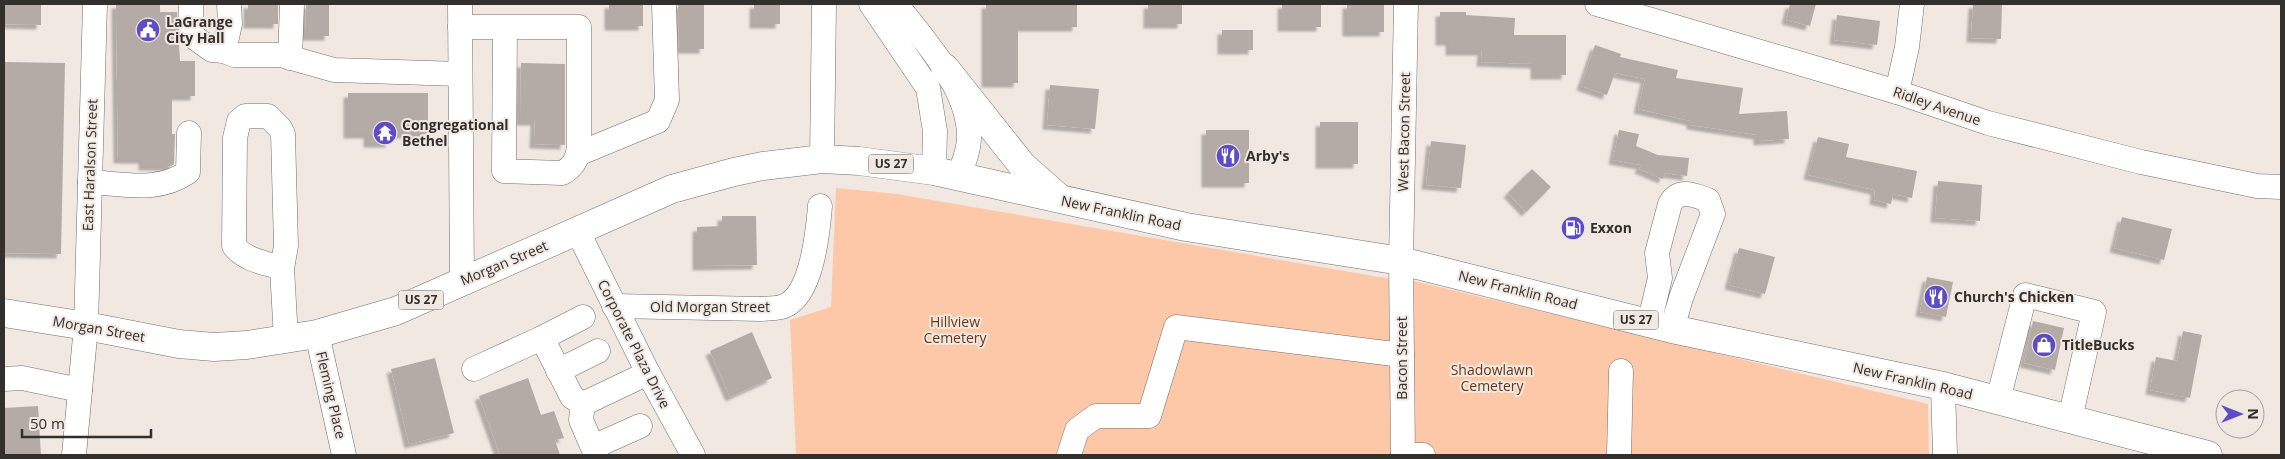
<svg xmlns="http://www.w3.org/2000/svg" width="2285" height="459" viewBox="0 0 2285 459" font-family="'Open Sans',sans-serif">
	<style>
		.green { fill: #fdc8a8 }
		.building { fill: #b4aba6; filter: url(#shadow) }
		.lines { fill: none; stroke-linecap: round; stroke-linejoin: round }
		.minor-casing { stroke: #766e69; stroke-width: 25 }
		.highway-casing { stroke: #766e69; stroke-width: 29 }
		.minor { stroke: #fff; stroke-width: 24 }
		.highway { stroke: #fff; stroke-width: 28 }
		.labels { text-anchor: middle; stroke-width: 4; stroke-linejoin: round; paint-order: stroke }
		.shield { fill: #f1e8e2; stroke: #6b6663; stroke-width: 1 }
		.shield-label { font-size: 12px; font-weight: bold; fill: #322f2d }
		.poi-label { font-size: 14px; font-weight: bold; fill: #322f2d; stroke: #f1e8e2; text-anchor: start }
		.street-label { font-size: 14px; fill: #322f2d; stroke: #f1e8e2 }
		.park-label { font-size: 14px; fill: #6a3712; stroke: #f1e8e2 }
	</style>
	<defs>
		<filter id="shadow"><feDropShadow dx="-4.5" dy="4.5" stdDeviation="1" flood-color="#0004"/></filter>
	</defs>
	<rect width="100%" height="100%" fill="#f1e8e2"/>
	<!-- green -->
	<g class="green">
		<path d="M836,188L897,194L1391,279V455H796L790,320L831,307Z"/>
		<path d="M1414,281L1928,404L1929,455H1413Z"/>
	</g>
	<!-- building -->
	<g class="building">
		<path d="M4,4H41V25L4,24Z"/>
		<path d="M116,4H160V12H177L180,61H195V96H172V134H175L174,164L171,166H143V159H118Z"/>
		<rect x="248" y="4" width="30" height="20"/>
		<path d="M306,4H329V36H305Z"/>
		<rect x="609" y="4" width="34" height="22"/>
		<path d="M678,4H704V49H679Z"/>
		<rect x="754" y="4" width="26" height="20"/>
		<path d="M986,4H1077V27H1018V83H986Z"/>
		<rect x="1148" y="4" width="34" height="20"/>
		<rect x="1282" y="4" width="39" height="23"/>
		<rect x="1347" y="4" width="37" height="28"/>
		<path d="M1790,4H1816L1810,26L1786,20Z"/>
		<path d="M1973,4H2002L2001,39L1971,38Z"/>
		<path d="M1440,12H1466V15L1515,18L1514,35H1566V75H1535V64L1481,62L1482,51H1450V41H1440Z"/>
		<path d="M1837,15L1880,21L1877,45L1834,40Z"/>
		<rect x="1222" y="30" width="31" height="20"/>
		<path d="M1595,45L1621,54L1620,57L1678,70L1676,78L1743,88L1739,114L1787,111L1789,139L1758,141V135L1691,125V121L1638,109L1645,79L1615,73L1607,95L1581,86Z"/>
		<path d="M4,62L65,63L61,254L4,253Z"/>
		<path d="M521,63L565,64V145L534,144L535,121H520Z"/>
		<path d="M1050,85L1099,89L1095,129L1047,125Z"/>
		<path d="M348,93H428V134H390V143H368V134H348Z"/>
		<rect x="1320" y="122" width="38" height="42"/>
		<rect x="1206" y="130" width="43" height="53"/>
		<path d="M1619,130L1639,134L1636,146L1658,155L1689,158L1687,176L1665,173L1663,179L1639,169L1641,165L1613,160Z"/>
		<path d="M1818,137L1849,144L1846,157L1917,171L1912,198L1893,194L1891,204L1874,200L1875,190L1808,175Z"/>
		<path d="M1431,141L1466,145L1461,188L1426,185Z"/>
		<path d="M1532,169L1551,187L1526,212L1508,193Z"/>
		<path d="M1938,181L1982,185L1980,221L1935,218Z"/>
		<path d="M722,216H756L757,265L697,266V227L722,226Z"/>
		<path d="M2122,217L2172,229L2164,260L2114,248Z"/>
		<path d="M1739,248L1775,257L1765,294L1729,285Z"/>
		<path d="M1927,277L1953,282L1946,317L1920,312Z"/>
		<path d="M2033,321L2064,328L2055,370L2024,363Z"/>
		<path d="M2183,331L2202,335L2190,398L2150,390L2156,357L2177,361Z"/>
		<path d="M752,332L772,378L730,397L710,351Z"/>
		<path d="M435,358L454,433L409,444L391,369Z"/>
		<path d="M528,378L541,415L554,411L564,438L555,440L560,455H500L479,396Z"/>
		<path d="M38,406L41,455H4V408Z"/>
	</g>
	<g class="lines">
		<!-- minor casing -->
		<g class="minor-casing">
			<g id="minor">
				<path d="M191,4V35L212,50L224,51L230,24L229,4"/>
				<path d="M460,4L462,281"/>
				<path d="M871,4L928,88L935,131L934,171"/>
				<path d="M896,4C924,40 968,87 969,135C970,148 963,164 959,176"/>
				<path d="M1597,4L1897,92L1988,123L2141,162L2257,186L2281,187"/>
				<path d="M460,27H579V147C577,159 574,167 562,173L504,171L505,27"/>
				<path d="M224,51L234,55H281L334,70L460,74"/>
				<path d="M290,58L292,4"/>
				<path d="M1897,92L1907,47L1912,4"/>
				<path d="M578,154L658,121L667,100L664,4"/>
				<path d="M822,159L824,4"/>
				<path d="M90,182C124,184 158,193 188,172L189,133"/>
				<path d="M578,232L648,373L693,455"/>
				<path d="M282,268C265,263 245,260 234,246L235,138L239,121L245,116H268L280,128L283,134L286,246L282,268L286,339"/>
				<path d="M614,306L761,309C768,308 778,309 784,306C812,296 818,231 820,206"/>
				<path d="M1649,324L1660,278L1657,253L1670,204C1679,188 1694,195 1708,200L1713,214L1681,298L1672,329"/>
				<path d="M317,334L344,455"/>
				<path d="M542,338L583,317"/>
				<path d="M474,369L542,338L572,397L583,404L648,373"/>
				<path d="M558,371L598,351"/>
				<path d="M4,379L22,378L80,390"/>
				<path d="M1943,386L1945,455"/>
				<path d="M1998,400L2025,295L2094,312L2070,419"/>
				<path d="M583,404L581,420L596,455"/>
				<path d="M593,447L640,426"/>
				<path d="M74,455L86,326L95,4"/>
				<path d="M1069,455L1077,430L1096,416H1149L1176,327L1402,355"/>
				<path d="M1403,455L1401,261L1406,4"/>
				<path d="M1403,455H1423"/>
				<path d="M1619,455L1621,371"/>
			</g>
		</g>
		<!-- highway casing -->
		<g class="highway-casing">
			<g id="highway">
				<path d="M945,68L1022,165L1058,197"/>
				<path d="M4,313L86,326L179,344L214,347L247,345L317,334L396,311L672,189L734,172L763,166L822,159L859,161L934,171L1186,227L1401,261L1672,329L1943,386L2208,455"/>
			</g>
		</g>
		<!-- minor -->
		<use href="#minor" class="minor"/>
		<!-- highway -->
		<use href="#highway" class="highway"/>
	</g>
	<!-- icons -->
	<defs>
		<g id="civic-disc" transform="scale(1.25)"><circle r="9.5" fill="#5d4cc5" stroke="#f1e8e2"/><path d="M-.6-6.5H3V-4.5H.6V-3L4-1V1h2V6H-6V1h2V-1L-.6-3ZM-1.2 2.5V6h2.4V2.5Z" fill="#fff"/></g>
		<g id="temple-disc" transform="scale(1.25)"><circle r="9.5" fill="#5d4cc5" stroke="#f1e8e2"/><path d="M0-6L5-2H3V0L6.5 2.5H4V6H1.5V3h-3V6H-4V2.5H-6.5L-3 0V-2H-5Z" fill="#fff"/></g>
		<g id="restaurant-disc" transform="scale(1.25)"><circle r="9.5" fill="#5d4cc5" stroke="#f1e8e2"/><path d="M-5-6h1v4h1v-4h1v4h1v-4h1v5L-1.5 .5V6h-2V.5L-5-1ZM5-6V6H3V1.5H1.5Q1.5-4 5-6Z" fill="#fff"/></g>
		<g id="fuel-disc" transform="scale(1.25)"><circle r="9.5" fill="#5d4cc5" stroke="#f1e8e2"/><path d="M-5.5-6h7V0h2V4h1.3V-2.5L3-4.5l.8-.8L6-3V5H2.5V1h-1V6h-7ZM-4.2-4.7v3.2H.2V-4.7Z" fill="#fff"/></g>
		<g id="shop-disc" transform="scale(1.25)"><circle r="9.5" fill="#5d4cc5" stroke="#f1e8e2"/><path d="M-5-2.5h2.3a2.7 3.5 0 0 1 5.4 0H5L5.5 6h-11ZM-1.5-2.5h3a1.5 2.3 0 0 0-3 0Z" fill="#fff"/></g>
	</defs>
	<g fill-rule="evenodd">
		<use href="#civic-disc" x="148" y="30"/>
		<use href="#temple-disc" x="385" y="133"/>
		<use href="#restaurant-disc" x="1228" y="156"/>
		<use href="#fuel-disc" x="1573" y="228"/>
		<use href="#restaurant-disc" x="1936" y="297"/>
		<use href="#shop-disc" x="2044" y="345"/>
	</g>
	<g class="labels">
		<!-- shield labels -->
		<g class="shield">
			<rect x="868.5" y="154.5" width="45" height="19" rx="4"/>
			<rect x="398.5" y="290.5" width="45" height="19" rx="4"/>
			<rect x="1613.5" y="310.5" width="45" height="19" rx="4"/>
		</g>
		<g class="shield-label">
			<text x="891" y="168">US 27</text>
			<text x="421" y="304">US 27</text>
			<text x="1636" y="324">US 27</text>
		</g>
		<!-- poi labels -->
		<g class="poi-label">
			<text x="166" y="27">LaGrange<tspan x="166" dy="16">City Hall</tspan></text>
			<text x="402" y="130">Congregational<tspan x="402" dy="16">Bethel</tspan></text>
			<text x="1246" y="161">Arby's</text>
			<text x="1590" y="233">Exxon</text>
			<text x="1954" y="302">Church's Chicken</text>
			<text x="2062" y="350">TitleBucks</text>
		</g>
		<!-- street labels -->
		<g class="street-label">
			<text transform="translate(1937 106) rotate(19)" y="5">Ridley Avenue</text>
			<text transform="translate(1404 132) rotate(-89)" y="5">West Bacon Street</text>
			<text transform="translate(90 165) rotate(-88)" y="5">East Haralson Street</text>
			<text transform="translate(1121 213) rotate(12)" y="5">New Franklin Road</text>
			<text transform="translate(504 263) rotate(-23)" y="5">Morgan Street</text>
			<text transform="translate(1518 290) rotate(14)" y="5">New Franklin Road</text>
			<text x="710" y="312">Old Morgan Street</text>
			<text transform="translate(99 329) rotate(10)" y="5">Morgan Street</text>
			<text transform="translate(634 344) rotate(63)" y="5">Corporate Plaza Drive</text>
			<text transform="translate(1402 358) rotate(-90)" y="5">Bacon Street</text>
			<text transform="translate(1913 381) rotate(13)" y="5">New Franklin Road</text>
			<text transform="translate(331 395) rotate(77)" y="5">Fleming Place</text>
		</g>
		<!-- park labels -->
		<g class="park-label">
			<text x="955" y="327">Hillview<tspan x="955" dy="16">Cemetery</tspan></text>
			<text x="1492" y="375">Shadowlawn<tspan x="1492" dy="16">Cemetery</tspan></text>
		</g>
	</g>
	<!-- border -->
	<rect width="2285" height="459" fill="none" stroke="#322f2d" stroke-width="10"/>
	<!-- north arrow -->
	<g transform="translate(2240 414) rotate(90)"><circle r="24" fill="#f1e8e2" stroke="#a59e9a"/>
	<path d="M0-4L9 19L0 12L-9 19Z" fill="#5d4cc5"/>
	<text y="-8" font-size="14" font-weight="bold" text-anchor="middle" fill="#322f2d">N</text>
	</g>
	<!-- scale -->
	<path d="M22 429v8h129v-8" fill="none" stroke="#322f2d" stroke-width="2.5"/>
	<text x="30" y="429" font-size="15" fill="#322f2d" stroke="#f1e8e2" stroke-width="4" paint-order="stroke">50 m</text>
</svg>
